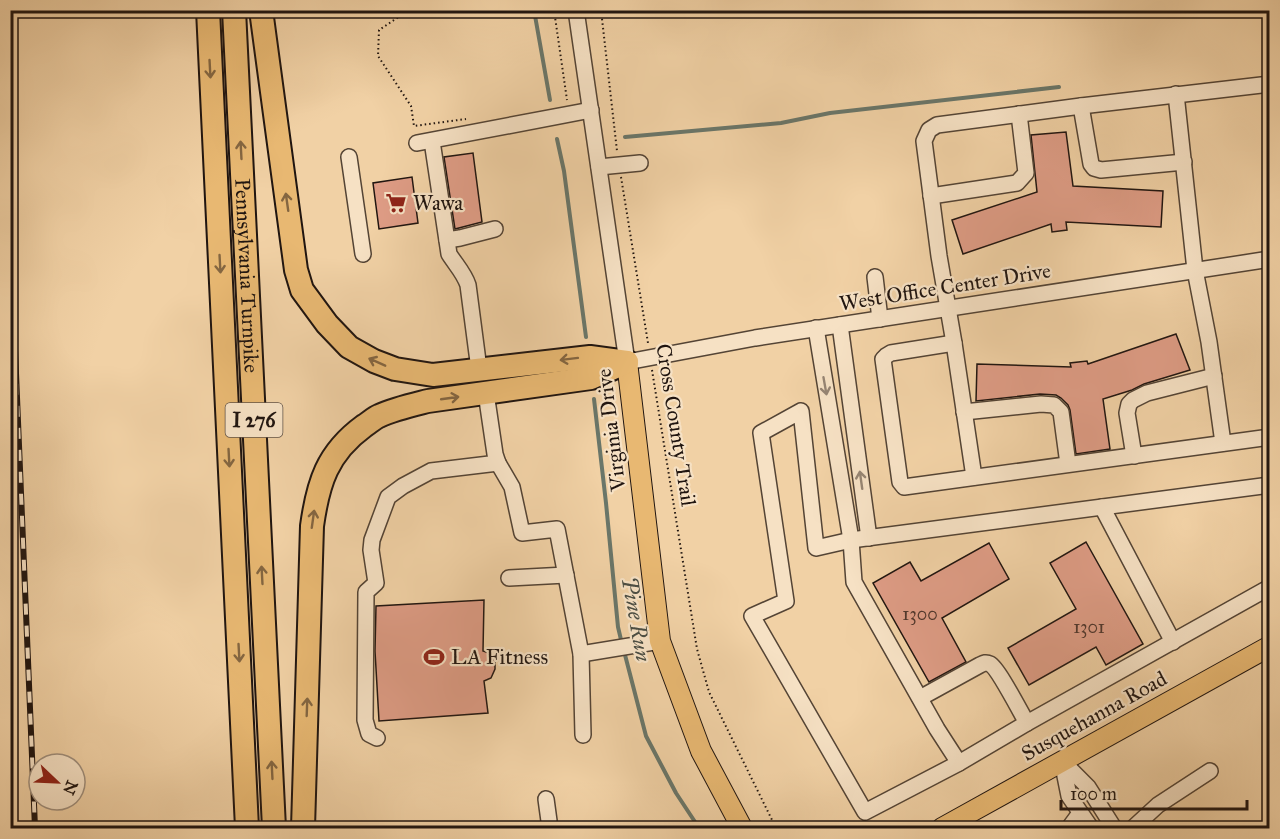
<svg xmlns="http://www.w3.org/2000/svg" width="1280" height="839" viewBox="0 0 1280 839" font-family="'IM FELL Great Primer',serif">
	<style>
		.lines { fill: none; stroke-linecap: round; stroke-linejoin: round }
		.stream { stroke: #6a7669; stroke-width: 4 }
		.building { fill: #de9c85; stroke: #201510; stroke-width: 1.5 }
		.minor-casing { stroke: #544435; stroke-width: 18 }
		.major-casing { stroke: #201510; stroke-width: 22 }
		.highway-casing { stroke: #201510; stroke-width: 26 }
		.path { stroke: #201510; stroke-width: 2; stroke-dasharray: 1.5 3; stroke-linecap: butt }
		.minor { stroke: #f6e1c4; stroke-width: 15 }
		.major { stroke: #e8b872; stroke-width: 20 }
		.highway { stroke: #e8b872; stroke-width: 22 }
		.rail-casing { stroke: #201510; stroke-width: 6 }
		.rail { stroke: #f6e1c4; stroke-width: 4; stroke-dasharray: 11; stroke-linecap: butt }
		.oneway { stroke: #846641 }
		.oneway2 { stroke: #968573 }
		.labels { text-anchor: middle; stroke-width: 4.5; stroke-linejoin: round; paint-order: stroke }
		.number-label { font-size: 18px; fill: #50372d }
		.shield { fill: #f6e1c4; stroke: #605246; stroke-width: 1.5 }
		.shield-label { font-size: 20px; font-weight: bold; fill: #201510 }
		.poi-label { font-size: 21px; fill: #201510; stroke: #f6e1c4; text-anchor: start }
		.street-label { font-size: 21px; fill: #201510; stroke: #f6e1c4 }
		.water-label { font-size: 22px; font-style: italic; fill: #4b4e44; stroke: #f6e1c4 }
	</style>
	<rect width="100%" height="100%" fill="#f1d1a5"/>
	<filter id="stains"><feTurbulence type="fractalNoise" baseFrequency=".00333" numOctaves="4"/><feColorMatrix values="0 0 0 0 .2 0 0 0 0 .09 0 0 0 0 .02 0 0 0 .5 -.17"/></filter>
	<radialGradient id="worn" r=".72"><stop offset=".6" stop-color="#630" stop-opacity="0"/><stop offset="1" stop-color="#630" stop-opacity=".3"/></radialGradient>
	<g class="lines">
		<!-- stream -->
		<g class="stream">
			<path d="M534,10L550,100"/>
			<path d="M625,137L781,123L830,113L1059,87"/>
			<path d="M557,139L564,171L586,337"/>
			<path d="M594,399L606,503L618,627L622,644"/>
			<path d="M624,651L646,736L676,793L699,828"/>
		</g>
	</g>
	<!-- building -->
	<g class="building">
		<path d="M1066,132L1073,186L1163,191L1161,227L1066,222L1067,230L1052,232L1051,224L963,254L952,220L1037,192L1031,135Z"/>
		<path d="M473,153L482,222L455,229L444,157Z"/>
		<path d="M412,177L418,223L379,229L373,183Z"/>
		<path d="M1176,334L1190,370L1144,384L1132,390L1103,399L1110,449L1076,454L1070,410L1068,405L1061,398L1056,395L1040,394L976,401L977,364L1071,367L1070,363L1087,361L1088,364Z"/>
		<path d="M1086,542L1143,644L1106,665L1096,647L1029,685L1008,648L1076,609L1050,563Z"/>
		<path d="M989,543L1009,579L942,618L966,662L929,682L873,583L910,562L921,581Z"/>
		<path d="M484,600L483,651L489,653L495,661V669L491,678L484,681L488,713L379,721L375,651L376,606Z"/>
	</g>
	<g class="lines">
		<!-- minor casing -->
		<g class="minor-casing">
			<g id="minor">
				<path d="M576,10L627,362L755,338L1270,259"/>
				<path d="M1176,94L1195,270L1209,342L1223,443"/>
				<path d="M1081,106L1091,164L1094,168L1101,170L1184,162"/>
				<path d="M432,141L449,254C456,265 464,273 468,285L479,369"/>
				<path d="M417,143L591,110"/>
				<path d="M349,157L363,254"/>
				<path d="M599,167L640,163"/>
				<path d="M931,196L1017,183L1026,173L1019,114"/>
				<path d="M447,240L460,238L495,229"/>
				<path d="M875,277L880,319"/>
				<path d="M840,325L869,538"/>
				<path d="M816,328L851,540L854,582L937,729L959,763"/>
				<path d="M954,343L891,353L886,356L883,359L900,482L904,487L1270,437"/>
				<path d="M486,393L495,454L498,463L512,487L522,533L557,529L581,654L583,735"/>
				<path d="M964,412L1041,404L1054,405L1061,412L1068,464"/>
				<path d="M1134,456L1127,413L1129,404L1133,400L1147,393L1214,376"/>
				<path d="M974,477L954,343L939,256L924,141L929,130L937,125L1081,106L1270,84"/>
				<path d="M1270,485L851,540L816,548L801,411L761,433L786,601L752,616L865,812L959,763L1027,723L1270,587"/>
				<path d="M1102,507L1173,642"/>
				<path d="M509,578L566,575"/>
				<path d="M581,654L660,641"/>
				<path d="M920,698L980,665C984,663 986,662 990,664C998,668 1021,713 1027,723"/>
				<path d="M377,738L369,734L365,720L366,592L376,583L371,550L372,540L388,497L403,486L431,471L498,463"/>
				<path d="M1062,761L1088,787L1114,828"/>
				<path d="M1062,761L1069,796L1091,828"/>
				<path d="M546,799L549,821"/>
				<path d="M1069,828L1080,813"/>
				<path d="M1133,828L1158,805L1210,771"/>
			</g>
		</g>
		<!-- major casing -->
		<g class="major-casing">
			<g id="major">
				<path d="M627,362L660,641L701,751L742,828"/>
				<path d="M942,828L1270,646"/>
			</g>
		</g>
		<!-- highway casing -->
		<g class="highway-casing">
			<g id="highway">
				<path d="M208,10L247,828"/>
				<path id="s1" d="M234,10L274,828"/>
				<path d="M261,10L296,270L302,290L327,324L349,347L374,361L395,369L433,375L590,357L627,362"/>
				<path d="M303,828L312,526C318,483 327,453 364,426C369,423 374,418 379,416C394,409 412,405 428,401L591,378L627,362"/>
			</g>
		</g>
		<!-- path -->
		<g class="path">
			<path d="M409,10L379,30L378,56L411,106L414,126L466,119"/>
			<path d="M554,10L567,100"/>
			<path d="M601,10L617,151"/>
			<path d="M621,177L648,343"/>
			<path d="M652,370L697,649L709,692L776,828"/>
		</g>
		<!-- minor -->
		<use href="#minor" class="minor"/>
		<!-- major -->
		<use href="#major" class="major"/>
		<!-- highway -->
		<use href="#highway" class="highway"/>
		<!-- rail casing -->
		<g class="rail-casing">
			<path id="rail" d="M10,230L35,828"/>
		</g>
		<!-- rail -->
		<use href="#rail" class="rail"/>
	</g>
	<!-- one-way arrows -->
	<defs><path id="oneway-shaft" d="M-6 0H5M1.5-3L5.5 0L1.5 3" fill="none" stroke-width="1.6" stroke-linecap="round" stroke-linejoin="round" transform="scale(1.5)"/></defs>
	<g class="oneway">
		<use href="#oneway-shaft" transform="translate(210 69) rotate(87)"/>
		<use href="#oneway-shaft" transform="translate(241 150) rotate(-93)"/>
		<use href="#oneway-shaft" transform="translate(287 202) rotate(-98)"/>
		<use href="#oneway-shaft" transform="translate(220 264) rotate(87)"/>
		<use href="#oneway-shaft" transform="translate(569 359) rotate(173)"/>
		<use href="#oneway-shaft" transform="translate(377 362) rotate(-156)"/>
		<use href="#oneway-shaft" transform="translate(450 398) rotate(-8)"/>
		<use href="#oneway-shaft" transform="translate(229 458) rotate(87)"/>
		<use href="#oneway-shaft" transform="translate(313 519) rotate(-82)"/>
		<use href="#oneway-shaft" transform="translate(262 575) rotate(-93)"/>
		<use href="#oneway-shaft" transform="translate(239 653) rotate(87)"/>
		<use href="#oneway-shaft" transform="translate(307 707) rotate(-88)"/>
		<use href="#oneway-shaft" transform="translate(272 770) rotate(-93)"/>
	</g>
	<g class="oneway2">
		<use href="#oneway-shaft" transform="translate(825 386) rotate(80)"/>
		<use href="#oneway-shaft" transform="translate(861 480) rotate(-98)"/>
	</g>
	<!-- icons -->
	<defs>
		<g id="supermarket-bare" transform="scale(1.62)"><path d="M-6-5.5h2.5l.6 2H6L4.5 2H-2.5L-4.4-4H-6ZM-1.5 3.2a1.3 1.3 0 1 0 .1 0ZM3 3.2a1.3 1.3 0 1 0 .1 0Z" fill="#8f2418" stroke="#f6e1c4" stroke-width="2.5" paint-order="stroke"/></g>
		<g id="stadium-bare" transform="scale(1.62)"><path d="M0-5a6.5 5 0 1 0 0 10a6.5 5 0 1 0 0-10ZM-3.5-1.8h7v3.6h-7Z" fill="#8f2418" stroke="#f6e1c4" stroke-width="2.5" paint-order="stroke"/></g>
	</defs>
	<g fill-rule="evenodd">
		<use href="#supermarket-bare" x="396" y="203"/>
		<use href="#stadium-bare" x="434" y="657"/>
	</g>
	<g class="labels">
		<!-- number labels -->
		<g class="number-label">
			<text x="920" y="620">1300</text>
			<text x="1089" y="633">1301</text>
		</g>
		<!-- shield labels -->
		<rect class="shield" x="225.5" y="403" width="57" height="34" rx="4.5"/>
		<g class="shield-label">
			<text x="254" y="427">I 276</text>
		</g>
		<!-- poi labels -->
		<g class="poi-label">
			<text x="413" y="210">Wawa</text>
			<text x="451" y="664">LA Fitness</text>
		</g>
		<!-- street labels -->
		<g class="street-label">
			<text dy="7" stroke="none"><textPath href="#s1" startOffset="266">Pennsylvania Turnpike</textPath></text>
			<text transform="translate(945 287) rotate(-9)" y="7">West Office Center Drive</text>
			<text transform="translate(676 425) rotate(81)" y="7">Cross County Trail</text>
			<text transform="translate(611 430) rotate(-97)" y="7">Virginia Drive</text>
			<text transform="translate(1094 716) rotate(-29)" y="7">Susquehanna Road</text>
		</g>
		<!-- water labels -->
		<g class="water-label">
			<text transform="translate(637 619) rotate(80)" y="8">Pine Run</text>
		</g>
	</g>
	<!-- margin -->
	<rect width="1280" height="839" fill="none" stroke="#f1d1a5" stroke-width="36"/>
	<rect x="12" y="12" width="1256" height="815" fill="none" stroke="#201510" stroke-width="3"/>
	<rect x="18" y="18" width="1244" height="803" fill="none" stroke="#201510" stroke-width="1.5"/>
	<!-- north arrow -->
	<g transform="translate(57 782) rotate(113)"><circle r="28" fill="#f6e1c4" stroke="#a08f7c" stroke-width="1.5"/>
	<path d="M0-4.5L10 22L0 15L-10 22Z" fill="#8f2418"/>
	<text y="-9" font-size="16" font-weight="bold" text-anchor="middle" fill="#201510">N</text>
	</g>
	<!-- scale -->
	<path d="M1061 800v9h186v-9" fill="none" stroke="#201510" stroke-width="3"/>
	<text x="1070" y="800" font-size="18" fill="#201510" stroke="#f6e1c4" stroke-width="4.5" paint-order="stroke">100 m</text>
	<rect width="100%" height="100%" filter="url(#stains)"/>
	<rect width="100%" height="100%" fill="url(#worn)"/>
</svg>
